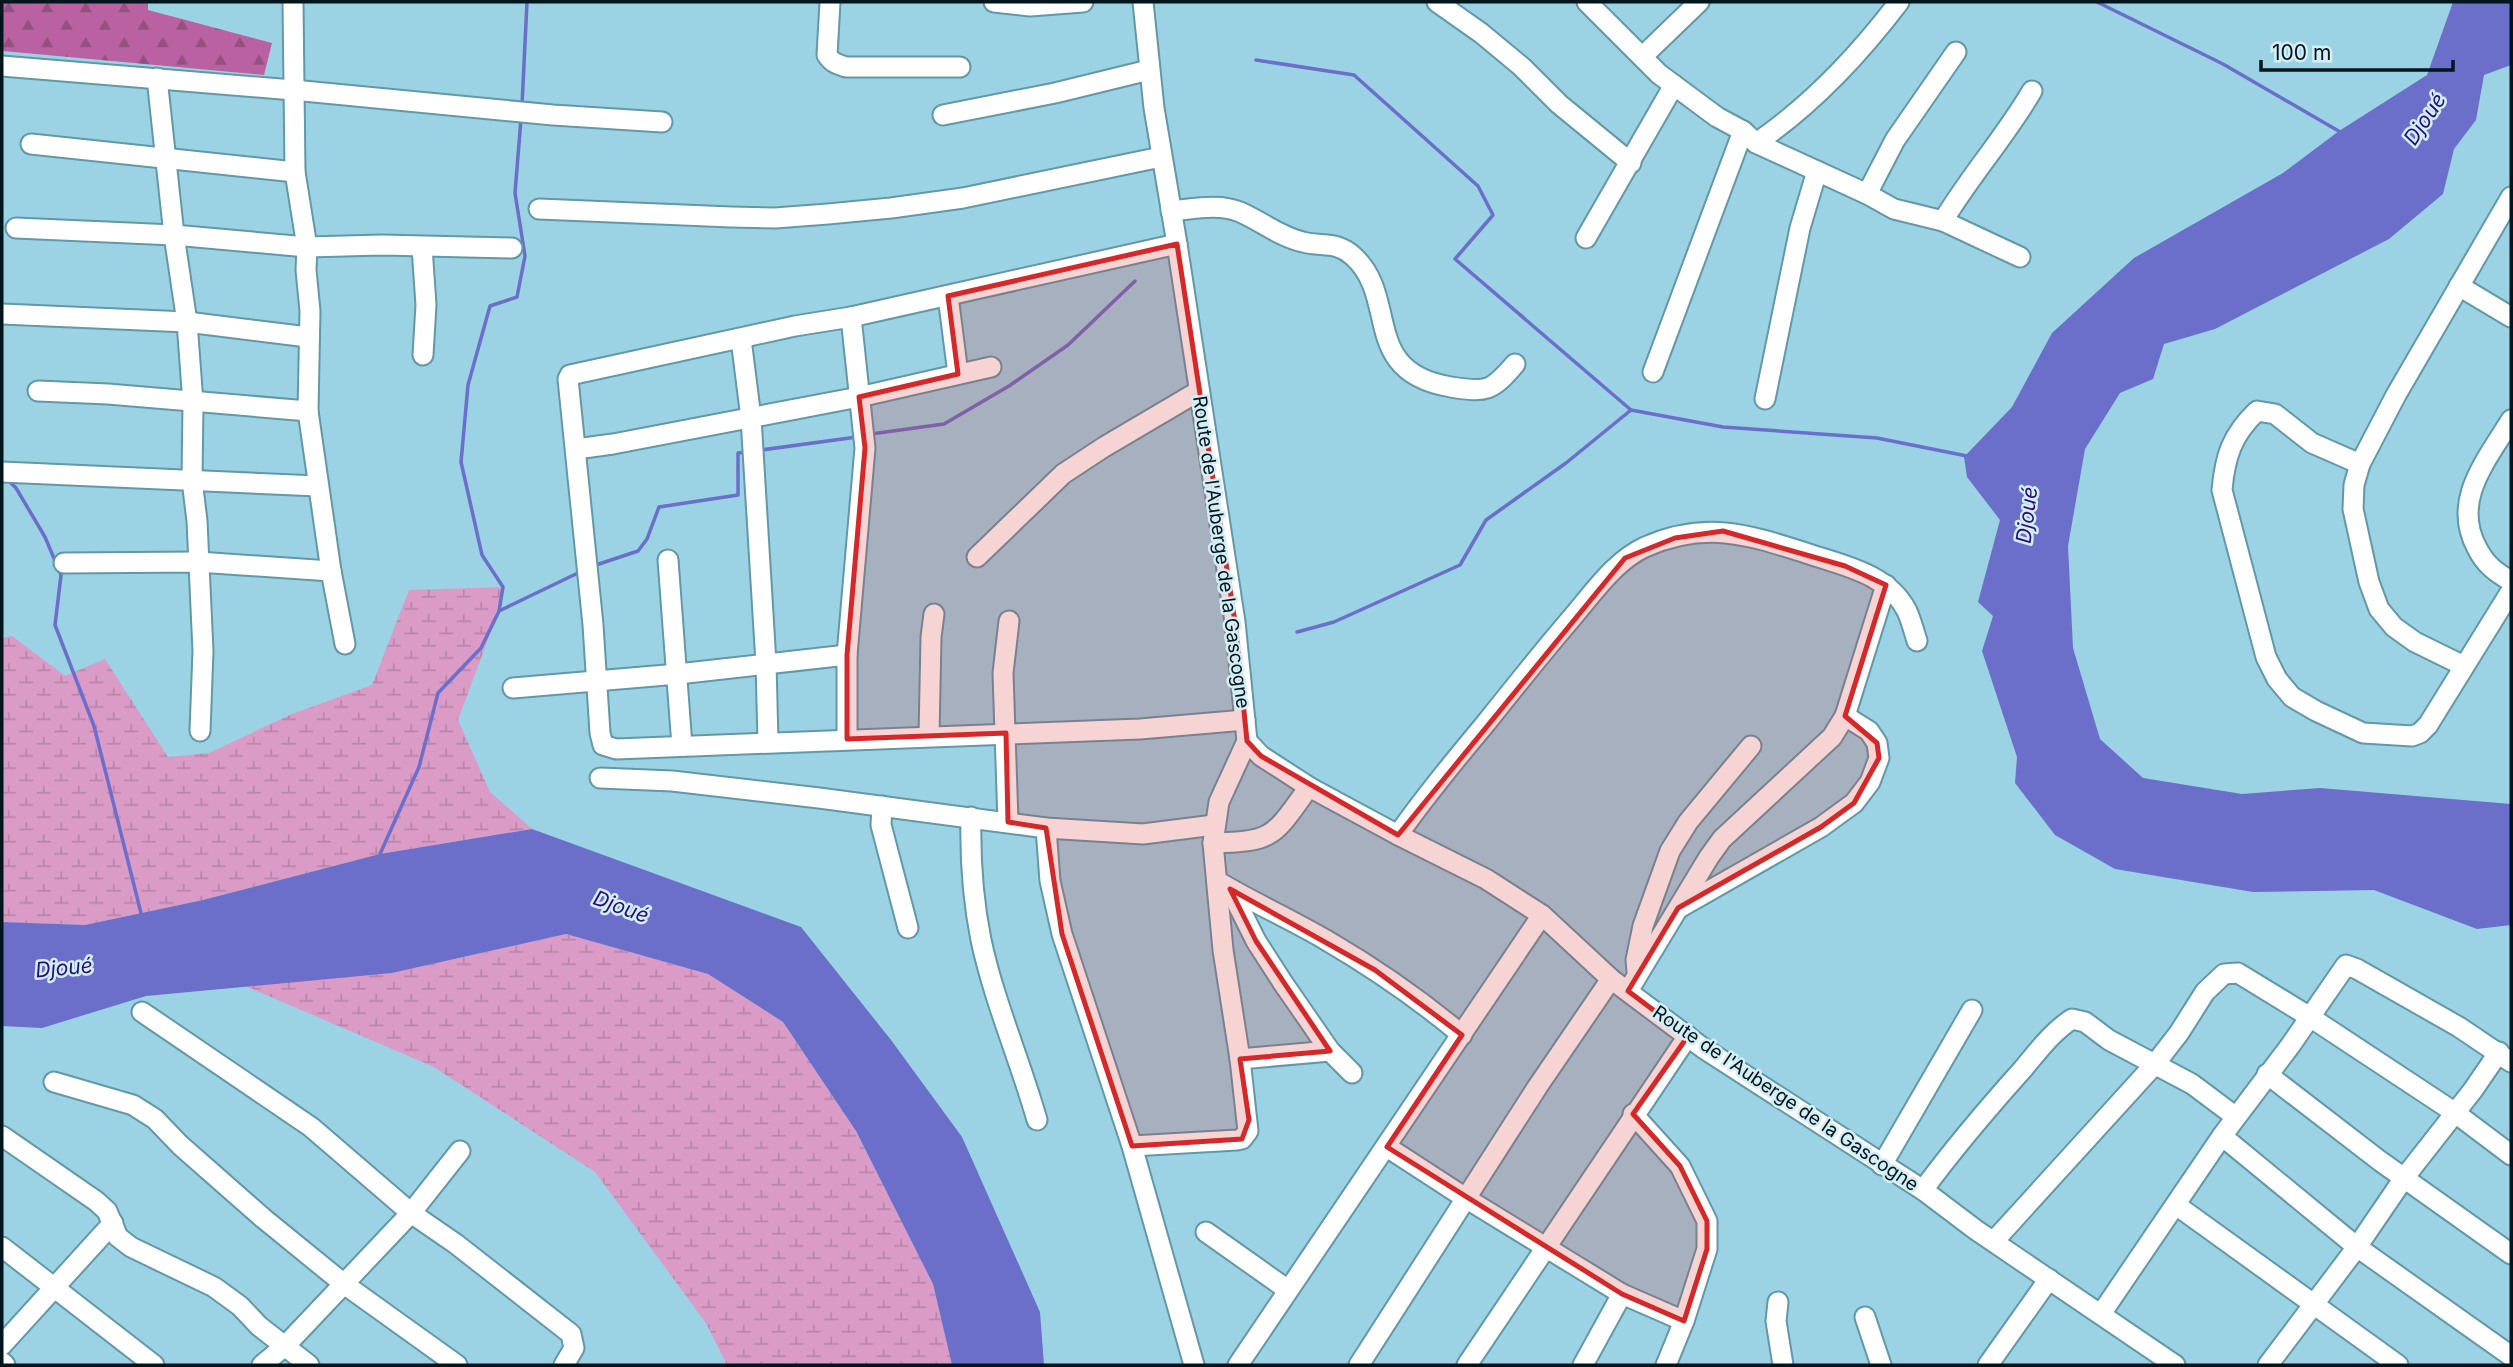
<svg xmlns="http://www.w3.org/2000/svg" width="2513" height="1367" viewBox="0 0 2513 1367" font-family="Inter,sans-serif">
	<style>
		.forest { fill: url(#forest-firs) }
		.wetland { fill: url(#wetland-marsh) }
		.water { fill: #6b6fc9 }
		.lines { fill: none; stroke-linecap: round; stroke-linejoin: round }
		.stream { stroke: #6b6fc9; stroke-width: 3.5 }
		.minor-casing { stroke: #6298a8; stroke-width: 23 }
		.minor { stroke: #fff; stroke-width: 19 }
		.marked { fill: #d62828; fill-opacity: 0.2; stroke: #d62828; stroke-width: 5; stroke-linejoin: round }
		.labels { text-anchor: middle; stroke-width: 5; stroke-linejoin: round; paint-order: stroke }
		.street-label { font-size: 19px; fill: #01151c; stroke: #d3eef7 }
		.water-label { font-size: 21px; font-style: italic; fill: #260e7e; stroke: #d3eef7 }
	</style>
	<defs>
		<pattern id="forest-firs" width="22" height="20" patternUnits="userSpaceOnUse" patternTransform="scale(1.75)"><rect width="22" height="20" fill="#ba62a1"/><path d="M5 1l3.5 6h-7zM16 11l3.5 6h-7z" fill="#955082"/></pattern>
		<pattern id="wetland-marsh" width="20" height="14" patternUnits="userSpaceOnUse" patternTransform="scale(1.75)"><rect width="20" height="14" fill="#da9bc6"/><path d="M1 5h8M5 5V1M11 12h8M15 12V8" fill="none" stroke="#b985aa"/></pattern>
	</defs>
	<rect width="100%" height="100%" fill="#9bd2e4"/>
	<!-- forest -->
	<path class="forest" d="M2,2H148V10L272,43L264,75L3,51Z"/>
	<!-- wetland -->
	<g class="wetland">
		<path d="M503,587L491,631L458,720L490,792L532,829L380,854L203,900L85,925L2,922V638L12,636L65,676L105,659L168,757L209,753L292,714L372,685L409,590Z"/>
		<path d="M566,934L708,974L783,1022L856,1131L933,1284L952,1365H727L706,1323L595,1172L434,1067L243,985L392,973Z"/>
	</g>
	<!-- water -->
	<g class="water">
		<path d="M2453,2H2511V65L2484,75L2476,120L2454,149L2443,194L2389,239L2215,329L2164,344L2153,379L2120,393L2085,449L2068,546L2073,648L2100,739L2143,778L2242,794L2320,788L2511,804V925L2477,929L2374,890L2253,892L2115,869L2055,835L2015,783L2017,757L1982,651L1993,616L1978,602L2000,520L1967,477L1964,457L2012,407L2052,333L2134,258L2283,173L2339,131L2427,75Z"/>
		<path d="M532,829L801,927L891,1040L962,1137L1040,1312L1044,1365H952L933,1284L856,1131L783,1022L708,974L566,934L392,973L146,996L42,1028L2,1026V922L85,925L203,900L380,854Z"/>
	</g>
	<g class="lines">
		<!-- stream -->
		<g class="stream">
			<path d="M2097,2L2223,64L2342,133"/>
			<path d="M1256,60L1354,75L1478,186L1493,215L1455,259L1631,410L1723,427L1877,438L1967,456"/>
			<path d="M522,105L527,2"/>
			<path d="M871,434L944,424L1009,386L1068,345L1135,281"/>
			<path d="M761,450L857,437"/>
			<path d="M8,480L16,488L45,537L61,575L55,625L94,726L142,917"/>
			<path d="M593,566L638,551L647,539L659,507L738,495V453L746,452"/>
			<path d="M499,611L580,572"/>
			<path d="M1297,632L1334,622L1460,565L1486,520L1566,463L1631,410"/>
			<path d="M381,859L380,854L419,767L438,693L481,648L499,611L503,587L482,555L461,462L468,385L490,306L517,297L525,256L515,193L521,119"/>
		</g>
		<!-- minor casing -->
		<g class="minor-casing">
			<g id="minor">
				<path d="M293,2L295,172L307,247L306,270L310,311L308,411L331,571L345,644"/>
				<path d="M830,2L827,55C832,63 837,64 846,67H960"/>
				<path d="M994,2L1030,6L1083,2"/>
				<path d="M1143,2L1154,108L1177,244L1235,622L1247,741L1261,756L1309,787L1398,835L1486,879L1542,915L1611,979L1703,1048L1923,1190L1976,1230L2175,1365"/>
				<path d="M1437,2L1481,33L1522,67L1559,104L1631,163"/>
				<path d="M1587,2L1659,74L1717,117L1743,131L1756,143L1867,194L1894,209L1943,221L2020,257"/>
				<path d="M1642,57L1699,2"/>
				<path d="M2,66L293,90L553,115L662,122"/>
				<path d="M157,78L174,235L187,322L193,403L192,480L197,521L203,651L200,731"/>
				<path d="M943,115L1055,93L1149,70"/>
				<path d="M1756,143C1812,105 1858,56 1899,2"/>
				<path d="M31,144L295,172"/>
				<path d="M1867,194L1895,140L1956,52"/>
				<path d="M539,209L731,217L775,218L828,214L891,208L963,198L1161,157"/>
				<path d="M1171,211C1193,209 1219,203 1240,212C1261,221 1280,237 1303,242C1322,247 1337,241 1353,256C1400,298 1359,372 1451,387C1487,393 1492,391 1515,364"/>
				<path d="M1943,221C1970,176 2005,137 2032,91"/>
				<path d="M16,228L174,235L307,247L382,245L512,248"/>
				<path d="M1586,238L1674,85"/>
				<path d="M1177,244L851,317L795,326L570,375L568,379L593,625L600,733L603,745L616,749L1140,729L1245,720"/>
				<path d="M422,247L426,305L423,355"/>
				<path d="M2459,286L2511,317"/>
				<path d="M948,296L958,374"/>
				<path d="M2,314L187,322L308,337"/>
				<path d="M741,339L751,418L766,663L768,742"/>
				<path d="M1653,372L1743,131"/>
				<path d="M38,391L108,394L308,411"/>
				<path d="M1765,399L1800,228L1817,171"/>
				<path d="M2511,420C2487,460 2451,500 2477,548C2485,564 2495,572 2511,581"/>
				<path d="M576,449L613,444L859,397L991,367"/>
				<path d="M2360,464L2312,443L2275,414L2257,411C2232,435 2225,456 2222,490L2266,657L2277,679L2292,697L2316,711L2363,733L2412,736L2420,733L2428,725L2511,591"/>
				<path d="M2,472L318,486"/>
				<path d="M977,557L1063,474L1104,447L1199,391"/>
				<path d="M668,560L682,746"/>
				<path d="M64,563L198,562L331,571"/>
				<path d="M2464,666L2415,642L2394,627L2379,609L2369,582L2353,509L2354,485L2360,464L2396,395L2511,197"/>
				<path d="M513,688L678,674L847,655"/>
				<path d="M929,736L931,637L934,614"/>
				<path d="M847,739V655L865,448L851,317"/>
				<path d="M600,778L672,781L819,798L1046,828L1143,834L1214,825"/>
				<path d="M882,806L881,825L908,928"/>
				<path d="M971,817C970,858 973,900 981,940C994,1001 1020,1060 1037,1120"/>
				<path d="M1008,822L1003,673L1009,621"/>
				<path d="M1046,828L1050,881L1062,934L1132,1146L1194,1365"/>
				<path d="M1398,835C1425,796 1455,760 1486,723C1513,689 1541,654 1570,620C1592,595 1613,562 1645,547C1707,520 1749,535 1809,554C1845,566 1888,574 1907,611C1911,620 1914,631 1917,641"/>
				<path d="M1213,843C1275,842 1274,835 1309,787"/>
				<path d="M1217,881C1252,902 1290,919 1326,940C1374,968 1419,999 1462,1035"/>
				<path d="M1230,889L1256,941L1283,983L1330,1051L1352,1073"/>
				<path d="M1679,908L1821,827L1854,803L1870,782L1879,758L1877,743L1869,731L1845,716"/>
				<path d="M1637,972L1636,960L1643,926L1670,851L1688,822L1751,746"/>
				<path d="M1628,991L1709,857L1722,839L1832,737L1845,716L1886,585"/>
				<path d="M142,1012L311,1127L411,1213L456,1244L571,1334L574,1348L564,1365"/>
				<path d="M1240,1059L1330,1051"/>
				<path d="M2267,1074L2380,1161L2511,1254"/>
				<path d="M54,1082L133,1105L155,1119L180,1145L263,1218L344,1284L457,1365"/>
				<path d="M1633,1114L1680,1166L1707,1221V1249L1684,1321L1666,1365"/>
				<path d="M2,1136L96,1201L107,1211L118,1237L131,1247L214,1287L240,1306L259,1326L309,1365"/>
				<path d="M2222,1136L2357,1247L2511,1356"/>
				<path d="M1132,1146L1237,1140L1242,1139L1248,1131L1240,1059L1223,950L1213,843L1219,802L1247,741"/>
				<path d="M1387,1147L1467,1199L1622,1294L1684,1321"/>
				<path d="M1882,1165L1972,1010"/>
				<path d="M1923,1190C1954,1148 1988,1108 2023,1069C2038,1051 2052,1032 2072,1019L2085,1022L2109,1040L2192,1084L2236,1117"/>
				<path d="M2176,1205L2398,1365"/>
				<path d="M1206,1232L1288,1290"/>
				<path d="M1994,1241L2155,1064L2179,1033L2205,992L2224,974L2238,973L2310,1017L2454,1112L2511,1155"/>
				<path d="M2,1247L154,1365"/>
				<path d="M1778,1302L1776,1321L1783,1365"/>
				<path d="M2101,1314L2222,1136L2290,1046L2346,965L2357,969L2459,1027L2511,1062"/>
				<path d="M1865,1317L1881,1365"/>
				<path d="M2,1345L113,1223"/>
				<path d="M2,1362L5,1365"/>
				<path d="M262,1365L286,1345L411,1213L460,1151"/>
				<path d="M1238,1365L1542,915"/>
				<path d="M1359,1365L1538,1086L1611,979"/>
				<path d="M1467,1365L1688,1036"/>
				<path d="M1583,1365L1622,1294"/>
				<path d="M1988,1365L2049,1279"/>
				<path d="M2268,1365L2357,1247L2404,1178L2473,1090L2499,1052"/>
			</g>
		</g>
		<!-- minor -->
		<use href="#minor" class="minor"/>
	</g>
	<!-- marked area -->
	<path class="marked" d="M1177,244L1235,622L1247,741L1261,756L1398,835L1625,558L1675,538L1723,531L1845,566L1886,585L1845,716L1877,743L1879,758L1854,803L1821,827L1678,908L1628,991L1688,1036L1633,1114L1680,1166L1707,1221V1249L1684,1321L1622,1294L1387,1147L1462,1035L1375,970L1230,889L1256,941L1330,1051L1240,1059L1249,1120L1242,1139L1132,1146L1062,934L1046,828L1008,822L1006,733L847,739V655L865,448L859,397L958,374L948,296Z"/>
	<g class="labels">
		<!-- street labels -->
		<g class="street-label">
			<text transform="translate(1222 552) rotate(82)" y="7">Route de l'Auberge de la Gascogne</text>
			<text transform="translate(1786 1098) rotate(34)" y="7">Route de l'Auberge de la Gascogne</text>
		</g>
		<!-- water labels -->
		<g class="water-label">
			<text transform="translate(2425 119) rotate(-56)" y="7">Djoué</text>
			<text transform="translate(2027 515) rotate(-83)" y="7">Djoué</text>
			<text transform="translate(621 907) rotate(20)" y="7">Djoué</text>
			<text transform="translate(64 968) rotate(-5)" y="7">Djoué</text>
		</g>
	</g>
	<!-- border -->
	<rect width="2513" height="1367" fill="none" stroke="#01151c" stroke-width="7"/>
	<!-- scale -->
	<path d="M2261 60v10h192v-10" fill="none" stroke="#01151c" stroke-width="3.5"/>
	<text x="2272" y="60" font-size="21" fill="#01151c" stroke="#d3eef7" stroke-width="5" paint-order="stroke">100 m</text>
</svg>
